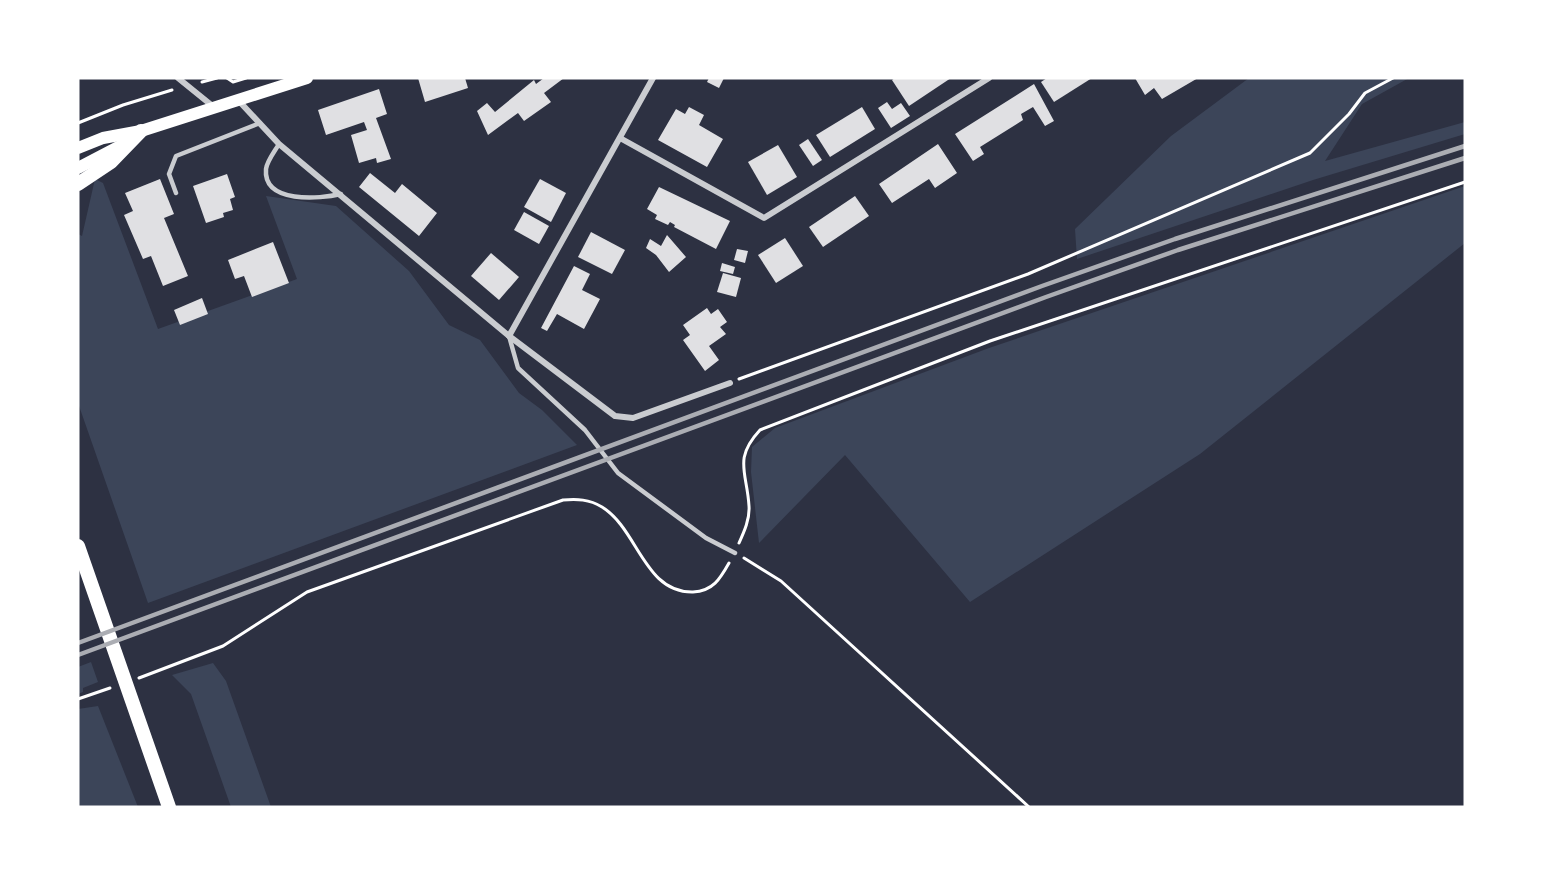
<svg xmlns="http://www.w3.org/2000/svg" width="1543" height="885" viewBox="0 0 1543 885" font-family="'Noto Sans',sans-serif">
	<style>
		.green { fill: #3c4559 }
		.building { fill: #e0e0e3 }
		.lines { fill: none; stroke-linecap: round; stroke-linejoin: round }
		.path { stroke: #fff; stroke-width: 3 }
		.service { stroke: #caccd0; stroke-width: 4.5 }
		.minor { stroke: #caccd0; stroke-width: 6 }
		.secondary { stroke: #fff; stroke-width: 12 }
		.primary { stroke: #fff; stroke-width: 14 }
		.rail { stroke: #abadb3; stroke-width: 4.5 }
	</style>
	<rect width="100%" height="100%" fill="#2d3142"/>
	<!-- green -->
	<g class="green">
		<path d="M1249,78H1409L1362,104L1325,161L1465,122V134L1313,180L1077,259L1075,229L1171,136Z"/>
		<path d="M95,179L103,183L158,329L297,279L266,196L336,206L409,271L449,325L480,340L519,393L542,410L577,445L148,603L78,403V234L82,236Z"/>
		<path d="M1465,186V243L1200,454L970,602L845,455L759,543L751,472L752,447L775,428L989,348Z"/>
		<path d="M91,662L98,682L83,688V692L78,694V667Z"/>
		<path d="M213,663L226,681L271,807H231L191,694L172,675Z"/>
		<path d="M98,706L138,807H78V709Z"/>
	</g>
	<!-- building -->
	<g class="building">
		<path d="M418,78H465L468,88L425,102Z"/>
		<path d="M544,78H564L544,93L551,102L524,121L518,113L488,135L477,111L487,103L495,112L534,80L536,84Z"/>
		<path d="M709,78H724L719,88L707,82Z"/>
		<path d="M895,78H951L909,106L892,80Z"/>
		<path d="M1047,78H1092L1054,102L1041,82Z"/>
		<path d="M1135,78H1198L1162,99L1154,88L1145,95Z"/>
		<path d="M1034,84L1054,121L1045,126L1033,107L1021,114L1023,120L980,147L984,154L973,161L955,134Z"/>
		<path d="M379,89L387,114L376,118L391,159L377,163L376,158L359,163L351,135L367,130L364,122L326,135L318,110Z"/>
		<path d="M887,102L892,109L901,103L910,116L891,128L878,108Z"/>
		<path d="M689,107L704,115L699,125L723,139L707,167L658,140L676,109L685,114Z"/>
		<path d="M862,107L875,129L830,157L816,135Z"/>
		<path d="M808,139L822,160L813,166L799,145Z"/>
		<path d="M938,144L957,173L935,188L929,179L892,203L879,184Z"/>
		<path d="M778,145L797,177L767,195L748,162Z"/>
		<path d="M370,173L395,193L402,184L437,213L419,236L359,187Z"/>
		<path d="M227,174L235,197L230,199L233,210L223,213L224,217L206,223L193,186Z"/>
		<path d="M160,179L174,214L164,218L188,276L163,286L151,256L143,259L124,215L133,211L125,193Z"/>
		<path d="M540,179L566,193L551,222L524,207Z"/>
		<path d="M659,187L730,221L716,249L674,227L675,225L670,222L668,225L655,219L657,215L647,209Z"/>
		<path d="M855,196L869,216L823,247L809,227Z"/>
		<path d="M524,212L549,226L539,244L514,230Z"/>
		<path d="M591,232L625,250L612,274L578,257Z"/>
		<path d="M667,235L686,257L669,272L656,255L646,248L650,239L661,246Z"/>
		<path d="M785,238L803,266L776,283L758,255Z"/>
		<path d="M273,242L289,283L252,297L244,276L235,279L228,260Z"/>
		<path d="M737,249L748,251L745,263L734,260Z"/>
		<path d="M491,253L519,277L499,300L471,276Z"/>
		<path d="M722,263L735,267L733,274L720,271Z"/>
		<path d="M574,266L590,274L582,290L600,299L584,329L557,314L547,331L541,328Z"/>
		<path d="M723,273L741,278L736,297L717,292Z"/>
		<path d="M202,298L208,314L180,325L174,310Z"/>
		<path d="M707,308L711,314L718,309L727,322L720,327L726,334L709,346L719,360L705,371L683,340L690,335L683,325Z"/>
	</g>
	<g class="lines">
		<!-- path -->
		<g class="path">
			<path d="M227,78L233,82L246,78"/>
			<path d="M202,82L217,78"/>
			<path d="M78,123L123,105L172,90"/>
			<path d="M739,379L1028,274L1310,153L1349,114L1365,93L1393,78"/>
			<path d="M739,543C744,532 750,519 749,506C747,472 733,459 760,430L990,341L1465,182"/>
			<path d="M744,558L781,581L1029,807"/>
			<path d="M139,678L223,646L307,592L563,500C577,499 589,499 602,507C638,529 644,593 693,592C713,591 720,579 729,563"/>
			<path d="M78,699L110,688"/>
		</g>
		<!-- service -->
		<g class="service">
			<path d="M279,144C275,151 267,161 266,169C263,204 320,199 341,194"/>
			<path d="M176,193L169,174L176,156L260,123"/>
			<path d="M509,336L518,368L585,430L618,473L706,538L735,553"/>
		</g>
		<!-- minor -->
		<g class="minor">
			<path d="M178,78L215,108"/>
			<path d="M238,100L279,144L509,336L615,416L633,418L730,383"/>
			<path d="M620,138L764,218L989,78"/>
			<path d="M509,336L653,78"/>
		</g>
		<!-- secondary -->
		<g class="secondary">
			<path d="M78,148L103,138L141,131L307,78"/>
			<path d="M78,168L122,145"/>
		</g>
		<!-- primary -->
		<g class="primary">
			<path d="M78,184L111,162L141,131"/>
			<path d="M78,546L169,807"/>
		</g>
		<!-- rail -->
		<g class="rail">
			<path d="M78,643L1042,286L1175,239L1465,146"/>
			<path d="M78,655L1046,297L1178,250L1465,158"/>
		</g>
	</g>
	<!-- border -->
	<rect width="1543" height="885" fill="none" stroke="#ffffff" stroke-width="159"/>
</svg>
